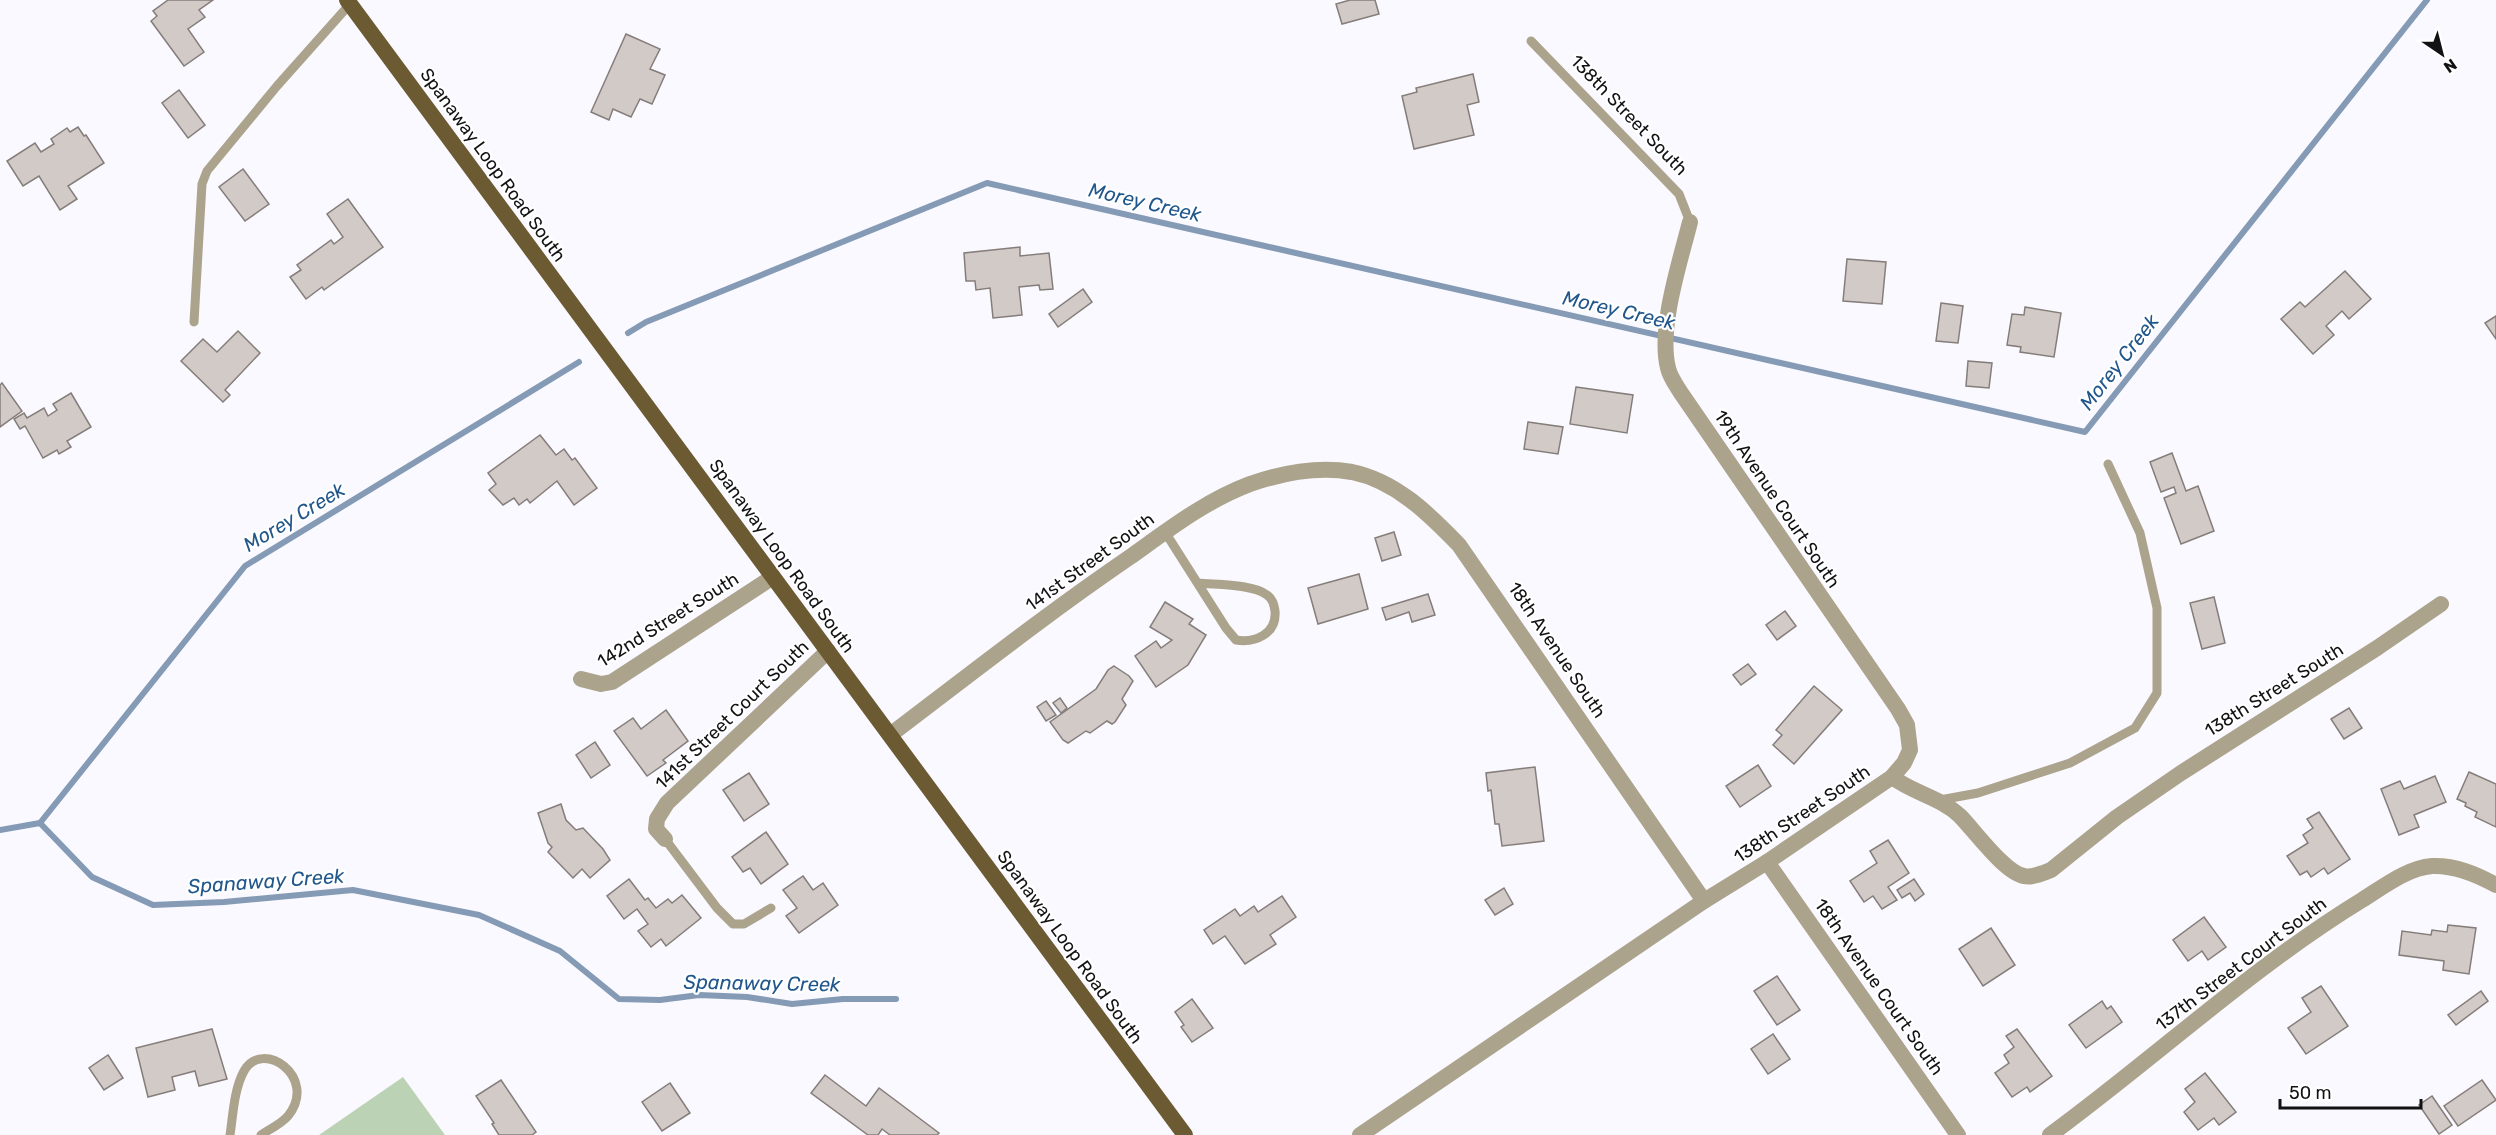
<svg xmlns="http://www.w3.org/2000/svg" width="2496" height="1135" viewBox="0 0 2496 1135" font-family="Rubik,sans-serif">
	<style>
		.green { fill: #bcd2b5 }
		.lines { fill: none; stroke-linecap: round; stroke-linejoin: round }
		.stream { stroke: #859ab4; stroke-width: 6 }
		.building { fill: #d2cac6; stroke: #857d7a; stroke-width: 1.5 }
		.service { stroke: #aca38c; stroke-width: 9 }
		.minor { stroke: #aca38c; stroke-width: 16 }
		.primary { stroke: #6c5b32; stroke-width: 16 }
		.labels { text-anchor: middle; stroke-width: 4.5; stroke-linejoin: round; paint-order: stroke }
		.street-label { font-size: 18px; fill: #121214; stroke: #fff }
		.water-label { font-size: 20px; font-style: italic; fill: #21578b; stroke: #fff }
	</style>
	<rect width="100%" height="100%" fill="#f9f9ff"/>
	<!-- green -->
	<path class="green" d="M403,1077L445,1135H319Z"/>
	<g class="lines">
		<!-- stream -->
		<g class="stream">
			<path d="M628,333L646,322L987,183L2085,432L2427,0"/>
			<path d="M40,823L245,566L579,362"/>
			<path d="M0,830L40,823L92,877L153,905L224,902L353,890L479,915L560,951L619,999L660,1000L699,995L747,997L792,1004L843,999H896"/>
		</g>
	</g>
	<!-- building -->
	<g class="building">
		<path d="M168,0H213L199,10L205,17L188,29L204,52L184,66L151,21L157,16L153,11Z"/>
		<path d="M1350,0H1375L1379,14L1342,24L1336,4Z"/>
		<path d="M626,34L660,49L650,69L665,75L652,104L640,99L631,117L613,109L609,120L591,112Z"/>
		<path d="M1473,74L1479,102L1467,105L1474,135L1414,149L1402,96L1417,92L1416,88Z"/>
		<path d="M179,90L205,125L188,138L162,103Z"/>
		<path d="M78,127L84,136L86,135L104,163L68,186L77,199L60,210L39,176L23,186L7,161L35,143L41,152L54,144L51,139L67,128L70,132Z"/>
		<path d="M243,169L269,204L245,221L219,187Z"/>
		<path d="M348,199L383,247L324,290L322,287L306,299L290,277L301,270L297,265L331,240L334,244L343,237L327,214Z"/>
		<path d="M1020,247V256L1049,253L1053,289L1040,290L1039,285L1019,287L1022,315L993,318L990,288L976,290L975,281H966L964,253Z"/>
		<path d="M1847,259L1886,262L1882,304L1843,301Z"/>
		<path d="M2345,271L2371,299L2349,319L2342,311L2326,326L2334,335L2313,354L2281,319L2300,302L2305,307Z"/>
		<path d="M1083,289L1092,302L1058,327L1049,314Z"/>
		<path d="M1941,303L1963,306L1958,343L1936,341Z"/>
		<path d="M2025,307L2061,313L2054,357L2020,352L2021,347L2007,345L2012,314L2024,315Z"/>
		<path d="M2496,316V339L2485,323Z"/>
		<path d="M238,331L260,353L225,390L230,395L223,402L181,361L203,339L217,352Z"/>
		<path d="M1968,361L1992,363L1989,388L1966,386Z"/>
		<path d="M2,383L22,411L0,427V385Z"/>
		<path d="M1576,387L1633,395L1627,433L1570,424Z"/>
		<path d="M71,393L91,427L67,441L71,447L59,454L57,450L43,458L25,426L20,429L14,419L24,413L27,418L44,408L48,416L57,410L53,404Z"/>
		<path d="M1528,422L1563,427L1558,454L1524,449Z"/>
		<path d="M540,435L556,455L564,449L572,460L575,458L597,488L574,505L557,481L530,503L527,499L519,505L514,498L503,505L489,490L496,484L488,473Z"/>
		<path d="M2172,453L2186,491L2198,486L2214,531L2181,544L2164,498L2176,493L2174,487L2161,492L2150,462Z"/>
		<path d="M1394,532L1401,555L1382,561L1375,538Z"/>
		<path d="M1359,574L1368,609L1318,624L1308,588Z"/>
		<path d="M1428,594L1435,615L1412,622L1409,612L1386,620L1382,608Z"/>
		<path d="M2214,597L2225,643L2202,649L2190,603Z"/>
		<path d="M1165,602L1193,619L1189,624L1206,635L1188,665L1156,687L1135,656L1156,641L1161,648L1172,640L1150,627Z"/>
		<path d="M1785,611L1796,626L1777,640L1766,625Z"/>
		<path d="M1748,664L1756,674L1741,685L1733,675Z"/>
		<path d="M1114,666L1129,676L1133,681L1122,699L1126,705L1115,722L1112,724L1107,721L1090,733L1086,731L1068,743L1063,740L1050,722L1096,689L1108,670Z"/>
		<path d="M1814,686L1842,710L1794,764L1773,745L1782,735L1776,730Z"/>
		<path d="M1060,698L1067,708L1061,713L1053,703Z"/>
		<path d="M1046,701L1056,715L1046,721L1037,707Z"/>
		<path d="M2349,708L2362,728L2344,739L2331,719Z"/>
		<path d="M666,710L688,741L663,760L666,763L647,776L614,731L633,718L641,729Z"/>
		<path d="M595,742L610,765L591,778L576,755Z"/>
		<path d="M1758,765L1771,786L1740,807L1726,786Z"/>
		<path d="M1535,767L1544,841L1502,846L1499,824H1495L1491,790L1488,791L1486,773Z"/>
		<path d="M2469,772L2496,784V827L2475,817L2477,812L2465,806L2466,803L2457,799Z"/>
		<path d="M749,773L769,804L744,821L723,790Z"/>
		<path d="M2435,776L2446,802L2414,815L2419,827L2399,835L2381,789L2400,781L2404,789Z"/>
		<path d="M561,804L566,820L576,830L583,828L603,849L610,860L590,878L582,869L573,878L548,852L552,847L548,843L538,813Z"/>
		<path d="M2319,812L2350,859L2328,874L2324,868L2311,877L2307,871L2300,875L2287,856L2308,843L2303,835L2313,828L2307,819Z"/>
		<path d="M766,832L788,864L761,884L750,868L743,872L732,857Z"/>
		<path d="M1888,840L1909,873L1888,887L1897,900L1882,909L1873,896L1864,902L1850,881L1877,863L1870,851Z"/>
		<path d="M803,876L813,890L823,883L838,905L799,933L786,916L797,908L783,890Z"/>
		<path d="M629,879L645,900L648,898L656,908L668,899L672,903L682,895L701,918L666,946L661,939L651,947L638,931L648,924L637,909L624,919L607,896Z"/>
		<path d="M1914,879L1924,894L1915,901L1910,893L1902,898L1897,890Z"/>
		<path d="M1504,888L1513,904L1495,915L1485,900Z"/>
		<path d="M1282,896L1296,917L1270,935L1276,944L1245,964L1225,936L1213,944L1204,930L1235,909L1240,916L1254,906L1258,912Z"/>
		<path d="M2204,917L2226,947L2208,960L2202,951L2188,961L2173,940Z"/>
		<path d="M2448,925L2476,928L2469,974L2443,970L2444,961L2399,955L2402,931L2431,935L2432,930L2447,932Z"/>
		<path d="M1991,928L2015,965L1983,986L1959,949Z"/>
		<path d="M1777,976L1800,1010L1777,1025L1754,991Z"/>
		<path d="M2321,986L2348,1026L2306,1054L2288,1028L2311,1012L2302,998Z"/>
		<path d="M2481,991L2488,1001L2456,1025L2448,1015Z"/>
		<path d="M1192,999L1213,1028L1192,1042L1181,1027L1184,1025L1175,1012Z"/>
		<path d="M2102,1001L2107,1009L2111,1006L2122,1022L2086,1048L2069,1025Z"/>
		<path d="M212,1029L227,1079L199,1086L195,1071L172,1077L175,1090L148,1097L136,1048Z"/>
		<path d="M2017,1029L2052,1076L2030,1092L2027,1087L2012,1097L1995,1073L2009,1063L2004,1055L2014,1047L2006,1036Z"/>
		<path d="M1773,1034L1790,1059L1768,1074L1751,1049Z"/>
		<path d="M108,1055L123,1078L104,1090L89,1068Z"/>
		<path d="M2205,1073L2236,1112L2219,1125L2214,1118L2198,1130L2184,1112L2195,1102L2185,1089Z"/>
		<path d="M825,1075L866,1106L879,1088L939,1133L937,1135H890L882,1129L878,1135H868L811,1093Z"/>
		<path d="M501,1080L536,1132L532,1135H499L492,1124L494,1123L476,1096Z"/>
		<path d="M2482,1080L2496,1100L2458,1126L2444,1106Z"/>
		<path d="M670,1083L690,1113L662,1131L642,1102Z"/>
		<path d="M2432,1096L2452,1125L2439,1134L2419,1105Z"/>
	</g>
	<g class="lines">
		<!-- service -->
		<g class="service">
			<path d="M1531,41L1679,194L1690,222"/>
			<path d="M194,322L202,184L207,171L277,86L350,4"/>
			<path d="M1165,532L1226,628L1236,640C1255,643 1277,634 1275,611C1274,605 1273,599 1267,595C1253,584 1217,585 1198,583"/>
			<path d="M1940,800L1978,793L2070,763L2135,728L2157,693V608L2140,533L2108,464"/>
			<path d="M665,839L717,908L733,924H744L771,908"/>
			<path d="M230,1135C233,1115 234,1089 244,1071C262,1038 319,1077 288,1116C281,1124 270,1129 261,1135"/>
		</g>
		<!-- minor -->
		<g class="minor">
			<path d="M581,679L601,684L612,682L773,577"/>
			<path d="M890,735C969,675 1048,613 1130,557C1168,530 1205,501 1250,484C1282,473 1318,466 1352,472C1396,481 1429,514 1459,545L1704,901"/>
			<path d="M1892,777C1913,793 1940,797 1960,816C1974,830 2005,873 2024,876C2032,878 2043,873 2051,870L2117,817L2181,773L2377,648L2441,604"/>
			<path d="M665,839L656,829L657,819L667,803L828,651"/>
			<path d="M1767,862L1958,1135"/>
			<path d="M1360,1135L1704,901L1767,862L1892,777L1904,763L1910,750L1907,725L1898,709L1681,393C1676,385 1670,377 1668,368C1658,328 1680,262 1690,222"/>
			<path d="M2050,1135C2155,1058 2251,968 2362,900C2383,887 2407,868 2432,866C2455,865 2476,874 2496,885"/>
		</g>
		<!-- primary -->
		<path class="primary" d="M347,0L1185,1135"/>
	</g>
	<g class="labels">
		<!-- street labels -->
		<g class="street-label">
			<text transform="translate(1629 115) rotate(46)" y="6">138th Street South</text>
			<text transform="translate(493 165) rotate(54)" y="6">Spanaway Loop Road South</text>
			<text transform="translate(1777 499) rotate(56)" y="6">19th Avenue Court South</text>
			<text transform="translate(782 556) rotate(54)" y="6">Spanaway Loop Road South</text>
			<text transform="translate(1090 562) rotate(-36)" y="6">141st Street South</text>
			<text transform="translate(668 620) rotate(-32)" y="6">142nd Street South</text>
			<text transform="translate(1557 650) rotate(56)" y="6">18th Avenue South</text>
			<text transform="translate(2274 690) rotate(-32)" y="6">138th Street South</text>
			<text transform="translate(732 715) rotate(-44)" y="6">141st Street Court South</text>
			<text transform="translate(1802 814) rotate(-34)" y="6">138th Street South</text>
			<text transform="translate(1070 947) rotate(54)" y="6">Spanaway Loop Road South</text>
			<text transform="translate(2241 964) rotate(-37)" y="6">137th Street Court South</text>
			<text transform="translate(1879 987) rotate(55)" y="6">18th Avenue Court South</text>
		</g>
		<!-- water labels -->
		<g class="water-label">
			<text transform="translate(1145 202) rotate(13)" y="7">Morey Creek</text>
			<text transform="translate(1619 310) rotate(13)" y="7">Morey Creek</text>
			<text transform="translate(2119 362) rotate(-52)" y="7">Morey Creek</text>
			<text transform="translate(294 517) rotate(-31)" y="7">Morey Creek</text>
			<text transform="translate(266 881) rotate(-4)" y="7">Spanaway Creek</text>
			<text transform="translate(762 983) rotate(1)" y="7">Spanaway Creek</text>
		</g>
	</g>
	<!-- north arrow -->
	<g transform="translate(2442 54) rotate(145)" stroke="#ffffff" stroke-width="4.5" paint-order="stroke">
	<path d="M0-4.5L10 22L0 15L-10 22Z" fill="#121214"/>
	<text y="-9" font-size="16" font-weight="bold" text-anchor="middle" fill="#121214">N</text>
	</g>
	<!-- scale -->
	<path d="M2280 1099v9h141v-9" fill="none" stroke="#121214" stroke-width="3"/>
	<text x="2289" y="1099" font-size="18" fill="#121214" stroke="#ffffff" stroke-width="4.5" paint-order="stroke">50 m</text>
</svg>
